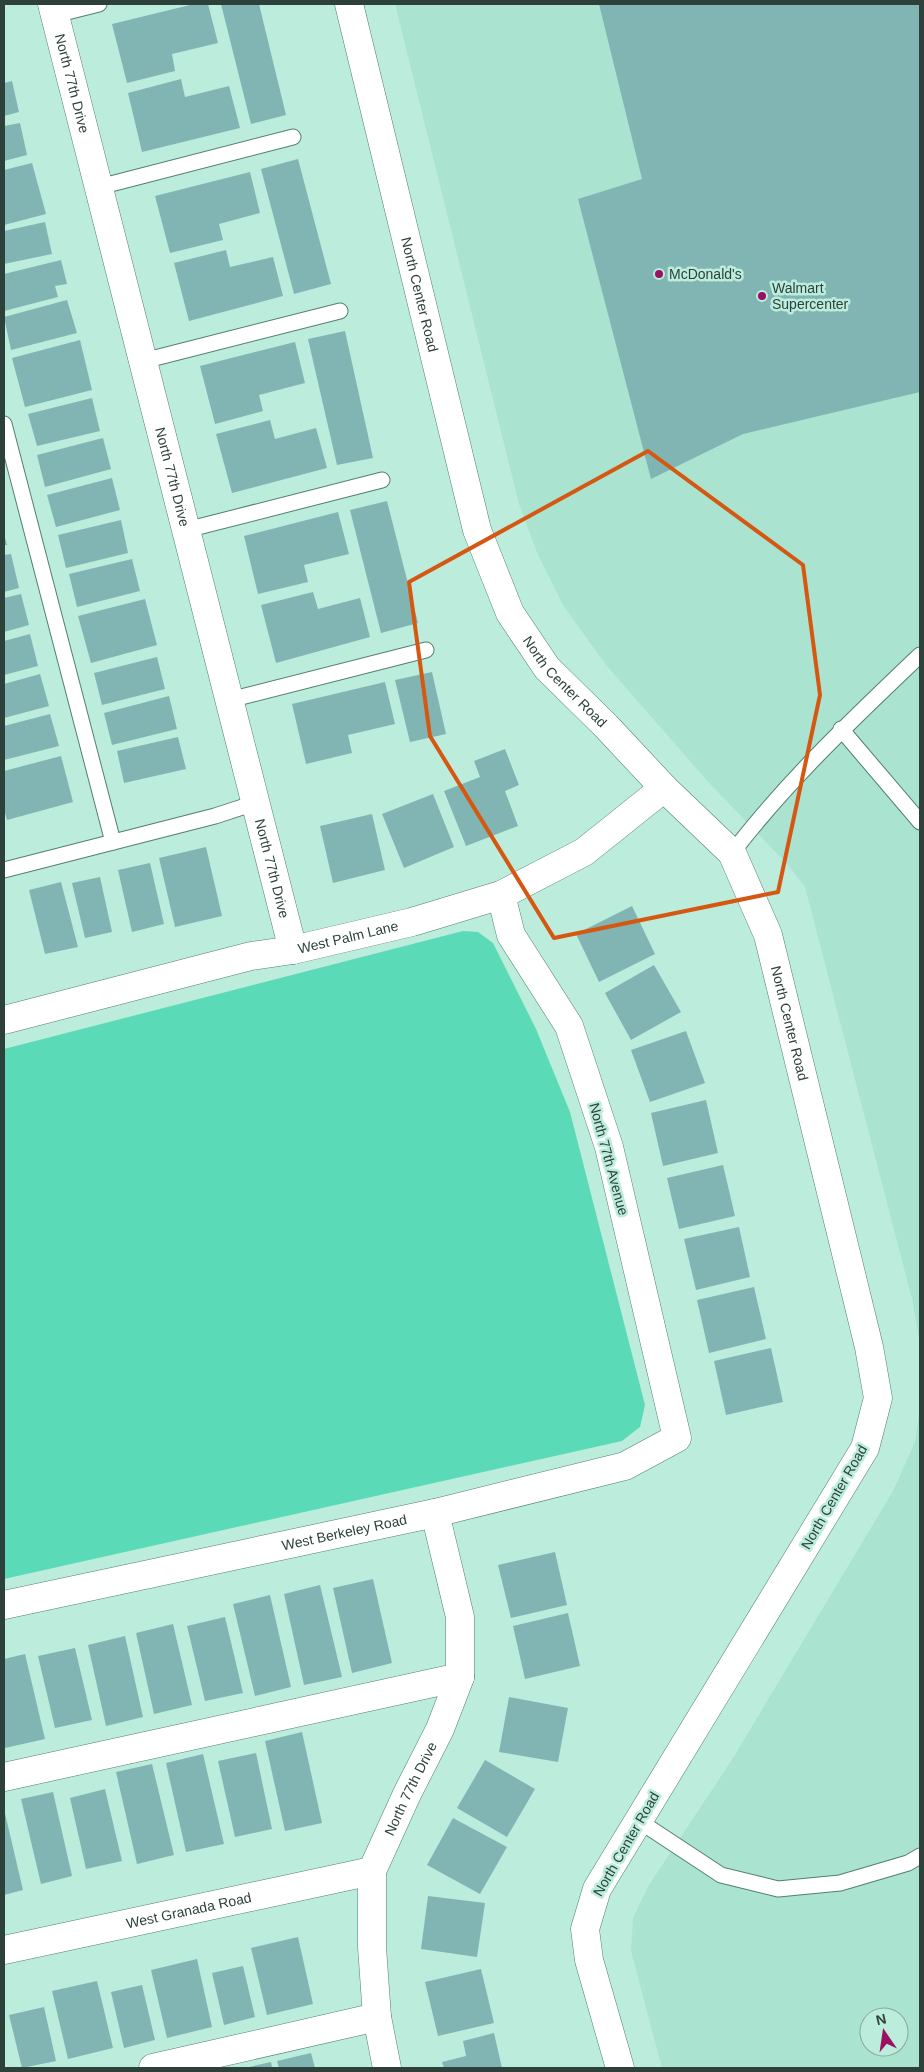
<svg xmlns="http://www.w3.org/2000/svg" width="924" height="2072" viewBox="0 0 924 2072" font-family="Arial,sans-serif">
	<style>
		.built { fill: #aae3d0; fill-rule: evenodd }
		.green { fill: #5bdab7 }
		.building { fill: #81b5b3 }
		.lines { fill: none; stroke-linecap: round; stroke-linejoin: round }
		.service-casing { stroke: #527f71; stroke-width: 17 }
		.minor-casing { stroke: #527f71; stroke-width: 29 }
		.service { stroke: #fff; stroke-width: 15 }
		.minor { stroke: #fff; stroke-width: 28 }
		.marked { fill: none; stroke: #d55711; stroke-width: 4; stroke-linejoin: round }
		.poi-dot { fill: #9b1162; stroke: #bceddc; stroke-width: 2 }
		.labels { text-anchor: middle; stroke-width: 5; stroke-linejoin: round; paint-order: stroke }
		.street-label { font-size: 14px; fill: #2d413a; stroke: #bceddc }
		.poi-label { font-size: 14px; fill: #2d413a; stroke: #bceddc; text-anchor: start }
	</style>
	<rect width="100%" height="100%" fill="#bceddc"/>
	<!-- built -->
	<g class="built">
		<path d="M395,4H920V1343L912,1299L805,887L788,865L711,785L606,665L563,605L538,555L519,504Z"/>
		<path d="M920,1408V2068H662L631,1951L633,1918L649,1885L733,1758L893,1491L915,1442ZM869,2017H899V2047H869Z"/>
	</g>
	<!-- green -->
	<path class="green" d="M463,931L478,932L493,943L536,1029L570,1112L645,1405L640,1427L622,1441L4,1579V1049Z"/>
	<!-- building -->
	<g class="building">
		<path d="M194,4H208L218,43L172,54L175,71L127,83L112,24Z"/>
		<path d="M221,4H259L286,115L251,124Z"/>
		<path d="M599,4H920V392L743,434L651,479L578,199L642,179Z"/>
		<path d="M181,79L185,97L229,86L240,128L142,152L128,93Z"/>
		<path d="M12,81L19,112L4,116V83Z"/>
		<path d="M20,123L27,155L4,161V126Z"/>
		<path d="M298,159L331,284L294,294L261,169Z"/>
		<path d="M32,163L46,214L4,225V170Z"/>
		<path d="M250,172L260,213L219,224L223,240L170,253L155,196Z"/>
		<path d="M45,222L52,254L4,264V231Z"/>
		<path d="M226,250L230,267L273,257L283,296L189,321L174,263Z"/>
		<path d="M61,260L67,284L55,286L58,297L4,311V274Z"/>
		<path d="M67,300L77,333L11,350L4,317Z"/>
		<path d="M345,331L373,458L337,465L308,339Z"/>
		<path d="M80,340L92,390L25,407L12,358Z"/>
		<path d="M295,342L305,383L259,395L263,411L215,424L200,366Z"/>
		<path d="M92,398L100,431L37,446L28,414Z"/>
		<path d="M270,420L275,439L316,428L327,468L232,493L216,434Z"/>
		<path d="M103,438L111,469L45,487L37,455Z"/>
		<path d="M112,478L120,510L56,527L47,495Z"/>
		<path d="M387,501L418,623L381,633L350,510Z"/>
		<path d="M338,512L349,554L304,565L308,582L258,594L244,536Z"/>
		<path d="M121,520L128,553L66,568L58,535Z"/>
		<path d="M4,534L7,545H4Z"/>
		<path d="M11,554L19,588L4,592V555Z"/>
		<path d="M132,559L140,591L77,607L69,574Z"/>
		<path d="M313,592L318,609L360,598L370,637L276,663L261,605Z"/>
		<path d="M21,594L29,625L4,632V598Z"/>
		<path d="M145,599L157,645L91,663L78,616Z"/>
		<path d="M30,634L38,666L4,675V641Z"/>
		<path d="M157,657L165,689L102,705L94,673Z"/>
		<path d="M432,672L446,734L410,742L395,680Z"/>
		<path d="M40,674L49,706L4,718V684Z"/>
		<path d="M385,682L395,724L348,735L352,753L306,764L292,704Z"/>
		<path d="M169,696L177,729L112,745L104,713Z"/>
		<path d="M50,714L59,746L4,760V726Z"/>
		<path d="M178,737L186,769L124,783L117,751Z"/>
		<path d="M505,749L519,785L505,791L518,826L466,846L444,791L480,777L474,761Z"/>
		<path d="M61,756L73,802L7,820L4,809V771Z"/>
		<path d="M433,794L454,847L404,868L382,814Z"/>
		<path d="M372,814L385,870L333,883L320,826Z"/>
		<path d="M206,847L222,916L175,927L159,858Z"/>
		<path d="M150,863L164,924L132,932L118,870Z"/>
		<path d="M100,877L112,932L85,938L72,883Z"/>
		<path d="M61,882L78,947L45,954L29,890Z"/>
		<path d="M632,906L655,954L599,982L576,934Z"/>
		<path d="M654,965L681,1012L631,1040L605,993Z"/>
		<path d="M686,1031L705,1083L650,1102L631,1050Z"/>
		<path d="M706,1100L718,1153L663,1166L651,1113Z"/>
		<path d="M723,1165L735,1216L679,1229L667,1178Z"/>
		<path d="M739,1227L750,1277L696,1290L684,1239Z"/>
		<path d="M754,1287L766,1339L709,1353L697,1300Z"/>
		<path d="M771,1348L783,1402L726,1415L714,1361Z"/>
		<path d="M555,1552L567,1605L511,1618L498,1565Z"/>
		<path d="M373,1579L392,1663L352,1673L333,1588Z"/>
		<path d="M320,1585L342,1677L304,1685L284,1594Z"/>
		<path d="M270,1595L291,1687L255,1696L233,1604Z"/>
		<path d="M568,1613L580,1666L525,1679L513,1626Z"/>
		<path d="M225,1617L243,1693L205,1701L187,1626Z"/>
		<path d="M173,1624L192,1705L154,1714L136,1633Z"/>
		<path d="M125,1636L143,1717L106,1726L88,1645Z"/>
		<path d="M75,1648L92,1720L55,1728L38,1656Z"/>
		<path d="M25,1654L45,1739L5,1748L4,1741V1659Z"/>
		<path d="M509,1697L568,1708L558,1762L499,1752Z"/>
		<path d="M302,1732L322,1823L285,1831L265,1741Z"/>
		<path d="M256,1753L272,1829L235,1837L218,1761Z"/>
		<path d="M203,1754L224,1844L186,1852L166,1763Z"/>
		<path d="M485,1760L535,1789L507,1837L457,1808Z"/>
		<path d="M152,1764L174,1855L137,1864L116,1772Z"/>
		<path d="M105,1789L122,1861L86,1869L70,1798Z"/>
		<path d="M53,1792L72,1876L41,1884L21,1799Z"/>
		<path d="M4,1809L23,1890L4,1895Z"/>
		<path d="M453,1818L507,1847L480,1894L427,1865Z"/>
		<path d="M428,1896L485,1903L477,1957L421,1949Z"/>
		<path d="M298,1937L313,2004L267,2015L251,1948Z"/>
		<path d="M197,1959L212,2027L167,2038L151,1970Z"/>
		<path d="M243,1966L255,2017L224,2025L212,1973Z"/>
		<path d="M481,1969L494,2023L438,2036L425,1982Z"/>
		<path d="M97,1981L113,2048L68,2059L52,1991Z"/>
		<path d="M142,1985L155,2040L124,2048L111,1992Z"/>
		<path d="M44,2007L56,2061L22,2068L9,2015Z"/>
		<path d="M494,2033L502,2068H444L442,2062L466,2056L463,2041Z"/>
		<path d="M311,2053L315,2068H279L277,2061Z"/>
		<path d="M271,2062L272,2068H249V2067Z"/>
	</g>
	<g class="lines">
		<!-- service casing -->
		<g class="service-casing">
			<g id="service">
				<path d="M55,15L99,4"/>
				<path d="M99,187L293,137"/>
				<path d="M143,361L340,311"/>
				<path d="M4,424L113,842"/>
				<path d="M186,530L382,480"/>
				<path d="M229,700L426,650"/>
				<path d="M841,729L920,822"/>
				<path d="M732,853C788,780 854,718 920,655"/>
				<path d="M4,870L215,816L255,803"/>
				<path d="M639,1821L721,1875L778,1889L840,1883L908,1863L920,1856"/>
			</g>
		</g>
		<!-- minor casing -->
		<g class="minor-casing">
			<g id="minor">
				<path id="s1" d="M52,4L293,950"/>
				<path id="s2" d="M349,4L477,530L510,613L547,668L606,726L664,788L732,853L768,935L869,1347L878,1398L865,1448L597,1889L585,1929L589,1960L620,2068"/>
				<path id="s3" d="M4,1020L251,956L293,950L412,922L501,895L584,852L664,788"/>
				<path id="s4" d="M4,1605L435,1513L625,1466L677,1438L609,1147L569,1026L511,935L501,895"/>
				<path d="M4,1777L460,1677"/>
				<path id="s5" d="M4,1950L372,1871"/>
				<path d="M153,2068L377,2017"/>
				<path id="s6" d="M387,2068L377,2017L372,1947V1871L407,1794L440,1729L460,1677V1617L435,1513"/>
			</g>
		</g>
		<!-- service -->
		<use href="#service" class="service"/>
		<!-- minor -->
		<use href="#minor" class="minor"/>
	</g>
	<!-- marked area -->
	<path class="marked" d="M648,451L803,565L820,695L778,892L554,938L430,736L409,582Z"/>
	<!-- markers -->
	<g class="poi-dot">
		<circle cx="659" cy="274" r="5"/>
		<circle cx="762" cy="296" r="5"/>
	</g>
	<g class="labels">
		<!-- street labels -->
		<g class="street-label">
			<text dy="5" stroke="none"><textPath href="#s1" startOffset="82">North 77th Drive</textPath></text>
			<text dy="5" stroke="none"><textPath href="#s2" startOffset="299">North Center Road</textPath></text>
			<text dy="5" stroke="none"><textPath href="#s1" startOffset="488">North 77th Drive</textPath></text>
			<text dy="5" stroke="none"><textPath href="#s2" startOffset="719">North Center Road</textPath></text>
			<text dy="5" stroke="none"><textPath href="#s1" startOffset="892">North 77th Drive</textPath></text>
			<text dy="5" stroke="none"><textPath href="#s3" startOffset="354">West Palm Lane</textPath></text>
			<text dy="5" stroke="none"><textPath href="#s2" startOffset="1139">North Center Road</textPath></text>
			<text transform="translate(609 1159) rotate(75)" y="5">North 77th Avenue</text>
			<text transform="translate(834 1497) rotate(-60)" y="5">North Center Road</text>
			<text dy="5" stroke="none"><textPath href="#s4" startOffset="348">West Berkeley Road</textPath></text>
			<text dy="5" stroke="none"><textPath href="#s6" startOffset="289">North 77th Drive</textPath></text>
			<text transform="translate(626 1844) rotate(-60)" y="5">North Center Road</text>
			<text dy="5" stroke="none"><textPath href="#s5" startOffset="189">West Granada Road</textPath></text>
		</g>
		<!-- poi labels -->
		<g class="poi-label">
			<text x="669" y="279">McDonald's</text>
			<text x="772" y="293">Walmart<tspan x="772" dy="16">Supercenter</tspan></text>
		</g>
	</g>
	<!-- border -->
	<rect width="924" height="2072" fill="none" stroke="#2d413a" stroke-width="10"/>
	<!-- north arrow -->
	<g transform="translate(884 2032) rotate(347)"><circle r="24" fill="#bceddc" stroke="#83a89b"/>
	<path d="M0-4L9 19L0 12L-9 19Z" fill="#9b1162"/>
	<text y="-8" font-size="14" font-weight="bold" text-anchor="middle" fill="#2d413a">N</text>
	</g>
</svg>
